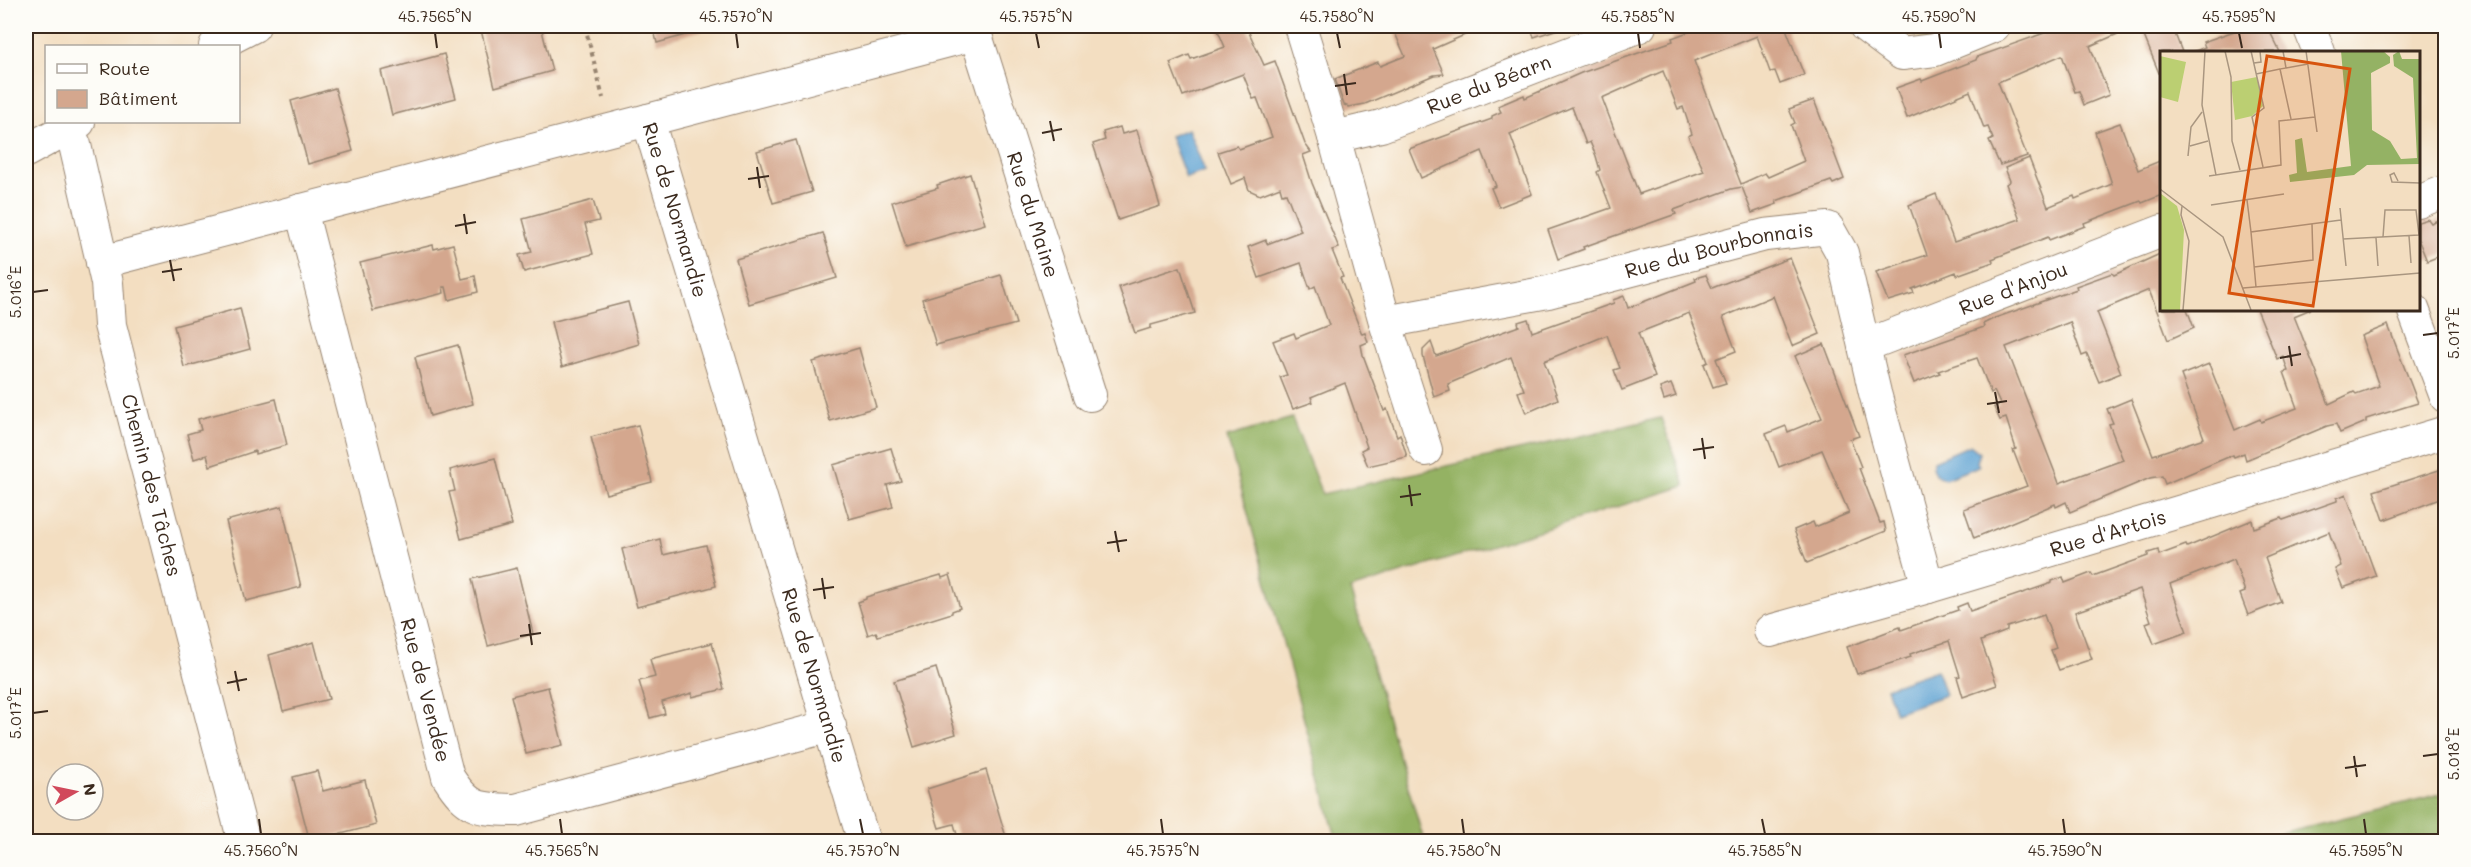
<svg xmlns="http://www.w3.org/2000/svg" width="2471" height="867" viewBox="0 0 2471 867" font-family="Mali,sans-serif">
	<style>
		.green { fill: #bbcf72; stroke: #7b7c48; stroke-width: 1.5 }
		.forest { fill: #94b264; stroke: #686e41; stroke-width: 1.5 }
		.water { fill: #5ea3d3; stroke: #4c6678; stroke-width: 1.5 }
		.building { fill: #d4a78e; fill-rule: evenodd }
		.lines { fill: none; stroke-linecap: round; stroke-linejoin: round }
		.minor-casing { stroke: #978470; stroke-width: 34 }
		.path { stroke: #978470; stroke-width: 4; stroke-dasharray: 4.5 4.5; stroke-linecap: butt }
		.minor { stroke: #fff; stroke-width: 32 }
		.ticks { fill: none; stroke: #3b2a1e; stroke-width: 2 }
		.labels { text-anchor: middle; stroke-width: 4.5; stroke-linejoin: round; paint-order: stroke }
		.street-label { font-size: 20px; fill: #3b2a1e; stroke: #fdfcf7 }
		.inset-road { fill: none; stroke: #a99680; stroke-width: 1.5 }
		.view { fill: #d7540e; fill-opacity: 0.15; stroke: #d7540e; stroke-width: 3 }
		.inset-edge { fill: none; stroke: #3b2a1e; stroke-width: 3 }
		.neatline { fill: none; stroke: #3b2a1e; stroke-width: 2 }
		.ticks-label { font-size: 15px; text-anchor: middle; fill: #3b2a1e }
	</style>
	<rect width="100%" height="100%" fill="#fdfcf7"/>
	<filter id="ink" filterUnits="userSpaceOnUse"><feTurbulence type="fractalNoise" baseFrequency=".0167" numOctaves="2"/><feDisplacementMap in="SourceGraphic" scale="12" xChannelSelector="R" yChannelSelector="G"/><feConvolveMatrix kernelMatrix="1 2 1 2 8 2 1 2 1" color-interpolation-filters="sRGB"/></filter>
	<filter id="wash" filterUnits="userSpaceOnUse"><feTurbulence type="fractalNoise" baseFrequency=".008" numOctaves="4" result="noise"/><feDisplacementMap in="SourceGraphic" scale="24" xChannelSelector="R" yChannelSelector="G"/><feGaussianBlur stdDeviation="1.35" result="paint"/><feColorMatrix in="noise" values="0 0 0 0 0 0 0 0 0 0 0 0 0 0 0 0 0 1.4 0 .05"/><feComposite in="paint" operator="in"/></filter>
	<g filter="url(#wash)">
		<rect width="100%" height="100%" fill="#f3dec1"/>
		<!-- green -->
		<path class="green" d="M1904,26H1994C1959,40 1938,55 1904,26Z"/>
		<!-- forest -->
		<g class="forest">
			<path d="M1292,418L1322,494L1661,418L1685,486L1350,589L1424,841H1337L1227,437Z"/>
			<path d="M2445,793V841H2247Z"/>
		</g>
		<!-- water -->
		<g class="water">
			<path d="M1188,129L1205,171L1186,178L1170,136Z"/>
			<path d="M1970,445L1980,453L1977,462L1979,466L1945,479L1935,475L1932,467L1934,461Z"/>
			<path d="M1937,670L1945,695L1895,713L1886,688Z"/>
		</g>
		<g id="blocks">
			<!-- building -->
			<g class="building">
				<path d="M480,26H541L552,71L495,87Z"/>
				<path d="M653,26H717L657,43Z"/>
				<path d="M1216,26H1246L1264,65L1275,61L1305,144L1311,152L1303,155L1312,183L1339,248L1332,250L1343,277L1340,278L1362,334L1365,333L1368,342L1361,345L1363,355L1384,411L1387,409L1397,436L1400,434L1407,457L1368,466L1361,450L1367,447L1345,383L1311,397L1313,402L1293,409L1280,377L1287,375L1273,341L1294,333L1296,338L1329,325L1315,286L1310,289L1301,263L1259,278L1248,247L1266,240L1267,244L1301,231L1286,193L1282,194L1280,187L1260,195L1249,190L1245,178L1231,184L1218,152L1237,146L1239,149L1272,137L1257,98L1253,99L1243,74L1183,96L1170,63L1189,55L1191,59L1225,47Z"/>
				<path d="M1392,26H1485L1433,49L1444,74L1434,75L1365,104L1349,107L1344,105L1335,79L1378,62L1380,66L1405,56Z"/>
				<path d="M1530,26H1560L1561,28L1534,37Z"/>
				<path d="M1704,26H1785L1804,75L1780,84L1775,71L1770,72L1757,36L1694,61L1741,184L1765,173L1768,177L1804,161L1791,125L1795,123L1789,109L1814,100L1844,179L1833,184L1831,181L1776,201L1777,204L1752,213L1742,187L1731,189L1674,210L1676,214L1583,247L1584,249L1558,259L1548,230L1611,208L1597,172L1600,170L1596,156L1590,142L1586,144L1572,107L1510,134L1532,194L1499,207L1491,188L1496,186L1482,151L1421,178L1409,149L1492,119V116L1501,112L1498,106L1524,95L1525,98L1581,73L1673,41L1672,38ZM1663,71L1678,109L1683,107L1692,134L1688,136L1704,171L1639,194L1602,98Z"/>
				<path d="M2064,26H2136L2090,46L2109,95L2084,105L2079,91L2075,92L2062,55L1998,82L2027,156L2000,165L1989,141L1993,139L1988,127L1984,128L1970,91L1907,118L1896,88L1921,79L1922,81L1976,60L1977,57Z"/>
				<path d="M2140,26H2172L2182,52H2162V72L2159,73Z"/>
				<path d="M2239,26H2267L2280,52H2193L2205,47L2203,42L2240,29Z"/>
				<path d="M444,54L456,98L392,115L381,71Z"/>
				<path d="M335,88L353,151L308,164L291,101Z"/>
				<path d="M2120,123L2138,170L2162,160V195L2142,203L2141,201L2084,223L2085,226L2049,240L2048,237L1992,259L1993,262L1957,275L1956,272L1912,289L1914,293L1888,301L1876,272L1927,255L1909,205L1936,194L1954,242L2020,219L2006,184L2010,181L2005,168L2029,158L2048,207L2074,196L2075,199L2112,184L2095,132Z"/>
				<path d="M1120,127L1122,134L1137,130L1160,206L1118,220L1093,144L1105,140L1103,132Z"/>
				<path d="M796,140L812,192L773,203L757,151Z"/>
				<path d="M970,174L985,224L906,247L892,202L938,188L937,185Z"/>
				<path d="M593,200L599,221L585,224L593,254L524,272L519,255L532,252L523,219Z"/>
				<path d="M2445,217V254L2427,261L2418,239V222L2428,219L2431,223Z"/>
				<path d="M823,233L837,278L749,304L736,259Z"/>
				<path d="M453,244L462,279L475,276L478,292L449,300L446,287H443L444,293L373,311L360,263L433,245L434,249Z"/>
				<path d="M2162,253V309H2187L2194,328L2168,340L2149,290L2097,312L2121,373L2099,382L2087,354L2082,356L2070,322L2006,347L2059,483L2123,460L2109,424L2113,423L2107,409L2131,399L2153,455L2204,438L2181,375L2209,364L2235,430L2260,419L2261,422L2297,408L2284,372L2288,371L2283,356L2277,359L2257,309H2311L2294,316L2329,404L2354,392L2356,394L2379,386L2361,336L2388,325L2418,403L2366,419V422L2340,433L2336,424L2327,426L2246,460L2244,453L2234,457L2233,455L2165,484L2162,476L2150,478L2070,512L2066,502L2056,507L2055,504L1974,538L1964,509L2027,486L2013,450L2016,449L2006,418L2000,420L1994,407L2000,404L1994,391L1991,393L1977,358L1938,371L1940,373L1914,383L1903,355L1984,327L1983,324L1995,318L2077,289L2076,286L2112,273L2114,275Z"/>
				<path d="M1790,258L1820,334L1792,346L1773,296L1723,317L1736,351L1716,359L1726,383L1713,387L1704,364L1708,362L1689,313L1638,333L1655,377L1622,390L1614,370L1620,368L1607,335L1544,361L1558,399L1526,413L1518,392L1524,390L1511,357L1448,384L1450,391L1434,397L1423,356V350L1431,342L1436,356L1519,326L1518,322L1528,319L1532,332L1614,303L1613,300L1624,296L1628,308L1696,281L1695,278L1706,275L1712,288Z"/>
				<path d="M1180,267L1195,313L1151,325V328L1135,333L1119,287Z"/>
				<path d="M1001,275L1016,324L936,345L922,299Z"/>
				<path d="M628,302L639,344L562,367L551,322Z"/>
				<path d="M240,308L250,349L184,367L174,326Z"/>
				<path d="M1824,344L1859,436L1850,439L1861,467L1859,468L1880,523L1884,522L1886,531L1807,563L1794,530L1813,522L1815,527L1849,513L1822,450L1779,467L1766,434L1786,426L1788,432L1822,418L1795,356Z"/>
				<path d="M458,345L473,404L430,416L415,357Z"/>
				<path d="M859,348L876,407L830,421L813,362Z"/>
				<path d="M1671,384L1676,396L1664,400L1660,388Z"/>
				<path d="M276,399L287,445L255,454V451L210,466L207,455L194,459L187,434L201,430L198,419Z"/>
				<path d="M638,425L652,482L606,494L591,437Z"/>
				<path d="M891,448L901,481L887,485L893,507L849,519L833,465Z"/>
				<path d="M495,458L512,525L461,539L449,492L455,491L450,470Z"/>
				<path d="M2445,468V497L2384,520L2374,491Z"/>
				<path d="M2346,494L2376,576L2343,588L2335,569L2341,566L2329,532L2265,558L2281,602L2248,615L2240,594L2245,592L2234,559L2170,584L2187,632L2154,644L2146,623L2151,621L2140,589L2075,612L2092,659L2059,670L2051,650L2056,648L2044,615L2007,627V631L1981,641L1997,685L1963,697L1957,677L1960,676L1949,641L1910,654L1911,657L1857,674L1847,647L1900,627L1901,630L1958,610L1957,607L1967,603L1970,611L2052,583V581L2063,577L2065,583L2091,573L2093,576L2148,556V553L2158,550L2159,555L2186,545L2187,547L2252,520L2254,528L2282,518L2283,520L2337,501V498Z"/>
				<path d="M282,506L301,587L246,601L226,521Z"/>
				<path d="M660,539L663,555L706,545L716,586L637,607L622,549Z"/>
				<path d="M517,568L533,634L488,646L472,579Z"/>
				<path d="M941,575L942,578L950,575L960,608L952,611V613L878,636L876,632L868,635L858,602L866,599V597Z"/>
				<path d="M314,642L329,699L283,711L269,655Z"/>
				<path d="M712,643L724,689L692,697V693L662,702L665,714L650,718L639,681L655,677L650,659Z"/>
				<path d="M936,668L956,734L914,747L894,681Z"/>
				<path d="M548,687L563,745L526,754L511,696Z"/>
				<path d="M986,770L1006,837L990,842H959L954,824L939,828L927,789Z"/>
				<path d="M317,771L323,791L365,780L376,825L310,842L293,777Z"/>
			</g>
		</g>
	</g>
	<g filter="url(#ink)">
		<use href="#blocks" fill-opacity="0" stroke="#978470" stroke-width="1.5"/>
		<g class="lines">
			<!-- minor casing -->
			<g class="minor-casing">
				<g id="minor">
					<path id="s1" d="M973,26L1090,395"/>
					<path id="s2" d="M1300,26L1334,137L1385,322L1548,292L1765,235L1828,228L1842,253L1875,393L1928,587"/>
					<path d="M1865,26L1902,54L1935,50L1994,26"/>
					<path d="M2309,26L2319,52"/>
					<path d="M215,46L254,26"/>
					<path d="M648,120L975,34"/>
					<path id="s3" d="M67,128L75,145L107,283L110,325L244,842"/>
					<path id="s4" d="M1334,137L1381,126L1640,26"/>
					<path d="M26,151L79,122"/>
					<path d="M2418,202L2446,191"/>
					<path id="s5" d="M301,210L448,777C469,810 479,809 516,810L830,726"/>
					<path id="s6" d="M102,262L648,120L864,842"/>
					<path d="M2413,309L2446,397"/>
					<path d="M1385,322L1426,450"/>
					<path id="s7" d="M1864,346L2162,231"/>
					<path id="s8" d="M1770,631L1928,587L2446,432"/>
				</g>
			</g>
			<!-- path -->
			<path class="path" d="M585,26L603,98"/>
			<!-- minor -->
			<use href="#minor" class="minor"/>
		</g>
	</g>
	<!-- ticks -->
	<path class="ticks" d="M435,33L437,48M736,33L738,48M1036,33L1039,48M1337,33L1340,48M1638,33L1640,48M1939,33L1941,48M2239,33L2242,48M1344,74L1347,95M1335,86L1356,83M1050,121L1054,141M1042,133L1062,129M757,167L760,188M748,179L769,176M464,214L467,234M455,226L476,222M170,260L174,281M162,272L182,269M33,292L48,290M2423,335L2438,333M2289,346L2292,366M2280,358L2301,354M1995,392L1999,413M1987,404L2007,401M1702,438L1705,459M1693,450L1714,447M1409,485L1412,506M1400,497L1421,494M1115,531L1119,552M1107,543L1127,540M822,578L825,599M813,590L834,587M529,624L532,645M520,636L541,633M235,671L239,691M227,683L247,679M33,713L48,711M2354,756L2357,777M2423,756L2438,754M2345,768L2366,765M259,819L261,834M560,819L562,834M860,819L863,834M1161,819L1163,834M1462,819L1464,834M1762,819L1765,834M2063,819L2065,834M2364,819L2366,834"/>
	<g class="labels">
		<!-- street labels -->
		<g class="street-label">
			<text dy="7" stroke="none"><textPath href="#s4" startOffset="164">Rue du Béarn</textPath></text>
			<text dy="7" stroke="none"><textPath href="#s6" startOffset="658">Rue de Normandie</textPath></text>
			<text dy="7" stroke="none"><textPath href="#s1" startOffset="198">Rue du Maine</textPath></text>
			<text dy="7" stroke="none"><textPath href="#s2" startOffset="650">Rue du Bourbonnais</textPath></text>
			<text dy="7" stroke="none"><textPath href="#s7" startOffset="160">Rue d'Anjou</textPath></text>
			<text dy="7" stroke="none"><textPath href="#s3" startOffset="368">Chemin des Tâches</textPath></text>
			<text dy="7" stroke="none"><textPath href="#s8" startOffset="352">Rue d'Artois</textPath></text>
			<text dy="7" stroke="none"><textPath href="#s6" startOffset="1144">Rue de Normandie</textPath></text>
			<text dy="7" stroke="none"><textPath href="#s5" startOffset="496">Rue de Vendée</textPath></text>
		</g>
	</g>
	<!-- overview -->
	<g transform="translate(2160 51)">
		<rect width="260" height="260" fill="#f3dec1"/>
		<path d="M0,5L26,11L18,51L0,46ZM97,26L103,55L92,65L75,69L71,31ZM0,142L17,155L24,179L20,259H0Z" fill="#bbcf72"/>
		<path d="M181,0H223L230,6V12L211,22L212,79L230,90L241,108L257,107L253,27L234,15L233,4L239,0L242,8H259V113L207,114L194,124L130,131L129,124L137,122L135,89L142,87L147,121L191,115Z" fill="#94b264"/>
		<path class="inset-road" d="M45,0L42,54L56,124M65,0L71,26L72,90L80,119M91,0L104,57L92,66L103,116M123,0L126,17L120,18L131,68M146,0L157,81M94,12L101,11L100,0M126,17L148,13M96,23L120,18M30,95L48,90M28,105L31,76L42,61M49,125L121,114L119,70L155,66M238,130L234,122L230,124L232,131L260,132M0,138L63,186L91,259M87,149L91,181M51,154L124,143M22,155L21,164L29,190L23,259M180,157L186,215M249,185L251,212M223,186L225,159H256L259,184M216,187L218,215M183,188L259,184M94,216L153,209L152,173M96,236L91,181L181,169M83,237L260,222"/>
		<path class="view" d="M107,5L190,18L153,255L69,242Z"/>
		<rect width="260" height="260" class="inset-edge"/>
	</g>
	<!-- margin -->
	<rect width="2471" height="867" fill="none" stroke="#fdfcf7" stroke-width="66"/>
	<!-- legend -->
	<rect x="45" y="45" width="195" height="78" fill="#fdfcf7" stroke="#afa8a0" stroke-width="1.5"/>
	<rect x="57" y="64" width="30" height="9" fill="#ffffff" stroke="#afa8a0" stroke-width="1.5"/>
	<text x="99" y="75" font-size="18" fill="#3b2a1e">Route</text>
	<rect x="57" y="90" width="30" height="18" fill="#d4a78e" stroke="#afa8a0" stroke-width="1.5"/>
	<text x="99" y="105" font-size="18" fill="#3b2a1e">Bâtiment</text>
	<!-- north arrow -->
	<g transform="translate(75 792) rotate(81)"><circle r="28" fill="#fdfcf7" stroke="#afa8a0" stroke-width="1.5"/>
	<path d="M0-4.5L10 22L0 15L-10 22Z" fill="#d1495b"/>
	<text y="-9" font-size="16" font-weight="bold" text-anchor="middle" fill="#3b2a1e">N</text>
	</g>
	<rect x="33" y="33" width="2405" height="801" class="neatline"/>
	<g class="ticks-label">
		<text x="435" y="22">45.7565°N</text>
		<text x="736" y="22">45.7570°N</text>
		<text x="1036" y="22">45.7575°N</text>
		<text x="1337" y="22">45.7580°N</text>
		<text x="1638" y="22">45.7585°N</text>
		<text x="1939" y="22">45.7590°N</text>
		<text x="2239" y="22">45.7595°N</text>
		<text transform="translate(16 292) rotate(-90)" y="5">5.016°E</text>
		<text transform="translate(2454 333) rotate(-90)" y="5">5.017°E</text>
		<text transform="translate(16 713) rotate(-90)" y="5">5.017°E</text>
		<text transform="translate(2454 754) rotate(-90)" y="5">5.018°E</text>
		<text x="261" y="856">45.7560°N</text>
		<text x="562" y="856">45.7565°N</text>
		<text x="863" y="856">45.7570°N</text>
		<text x="1163" y="856">45.7575°N</text>
		<text x="1464" y="856">45.7580°N</text>
		<text x="1765" y="856">45.7585°N</text>
		<text x="2065" y="856">45.7590°N</text>
		<text x="2366" y="856">45.7595°N</text>
	</g>
</svg>
